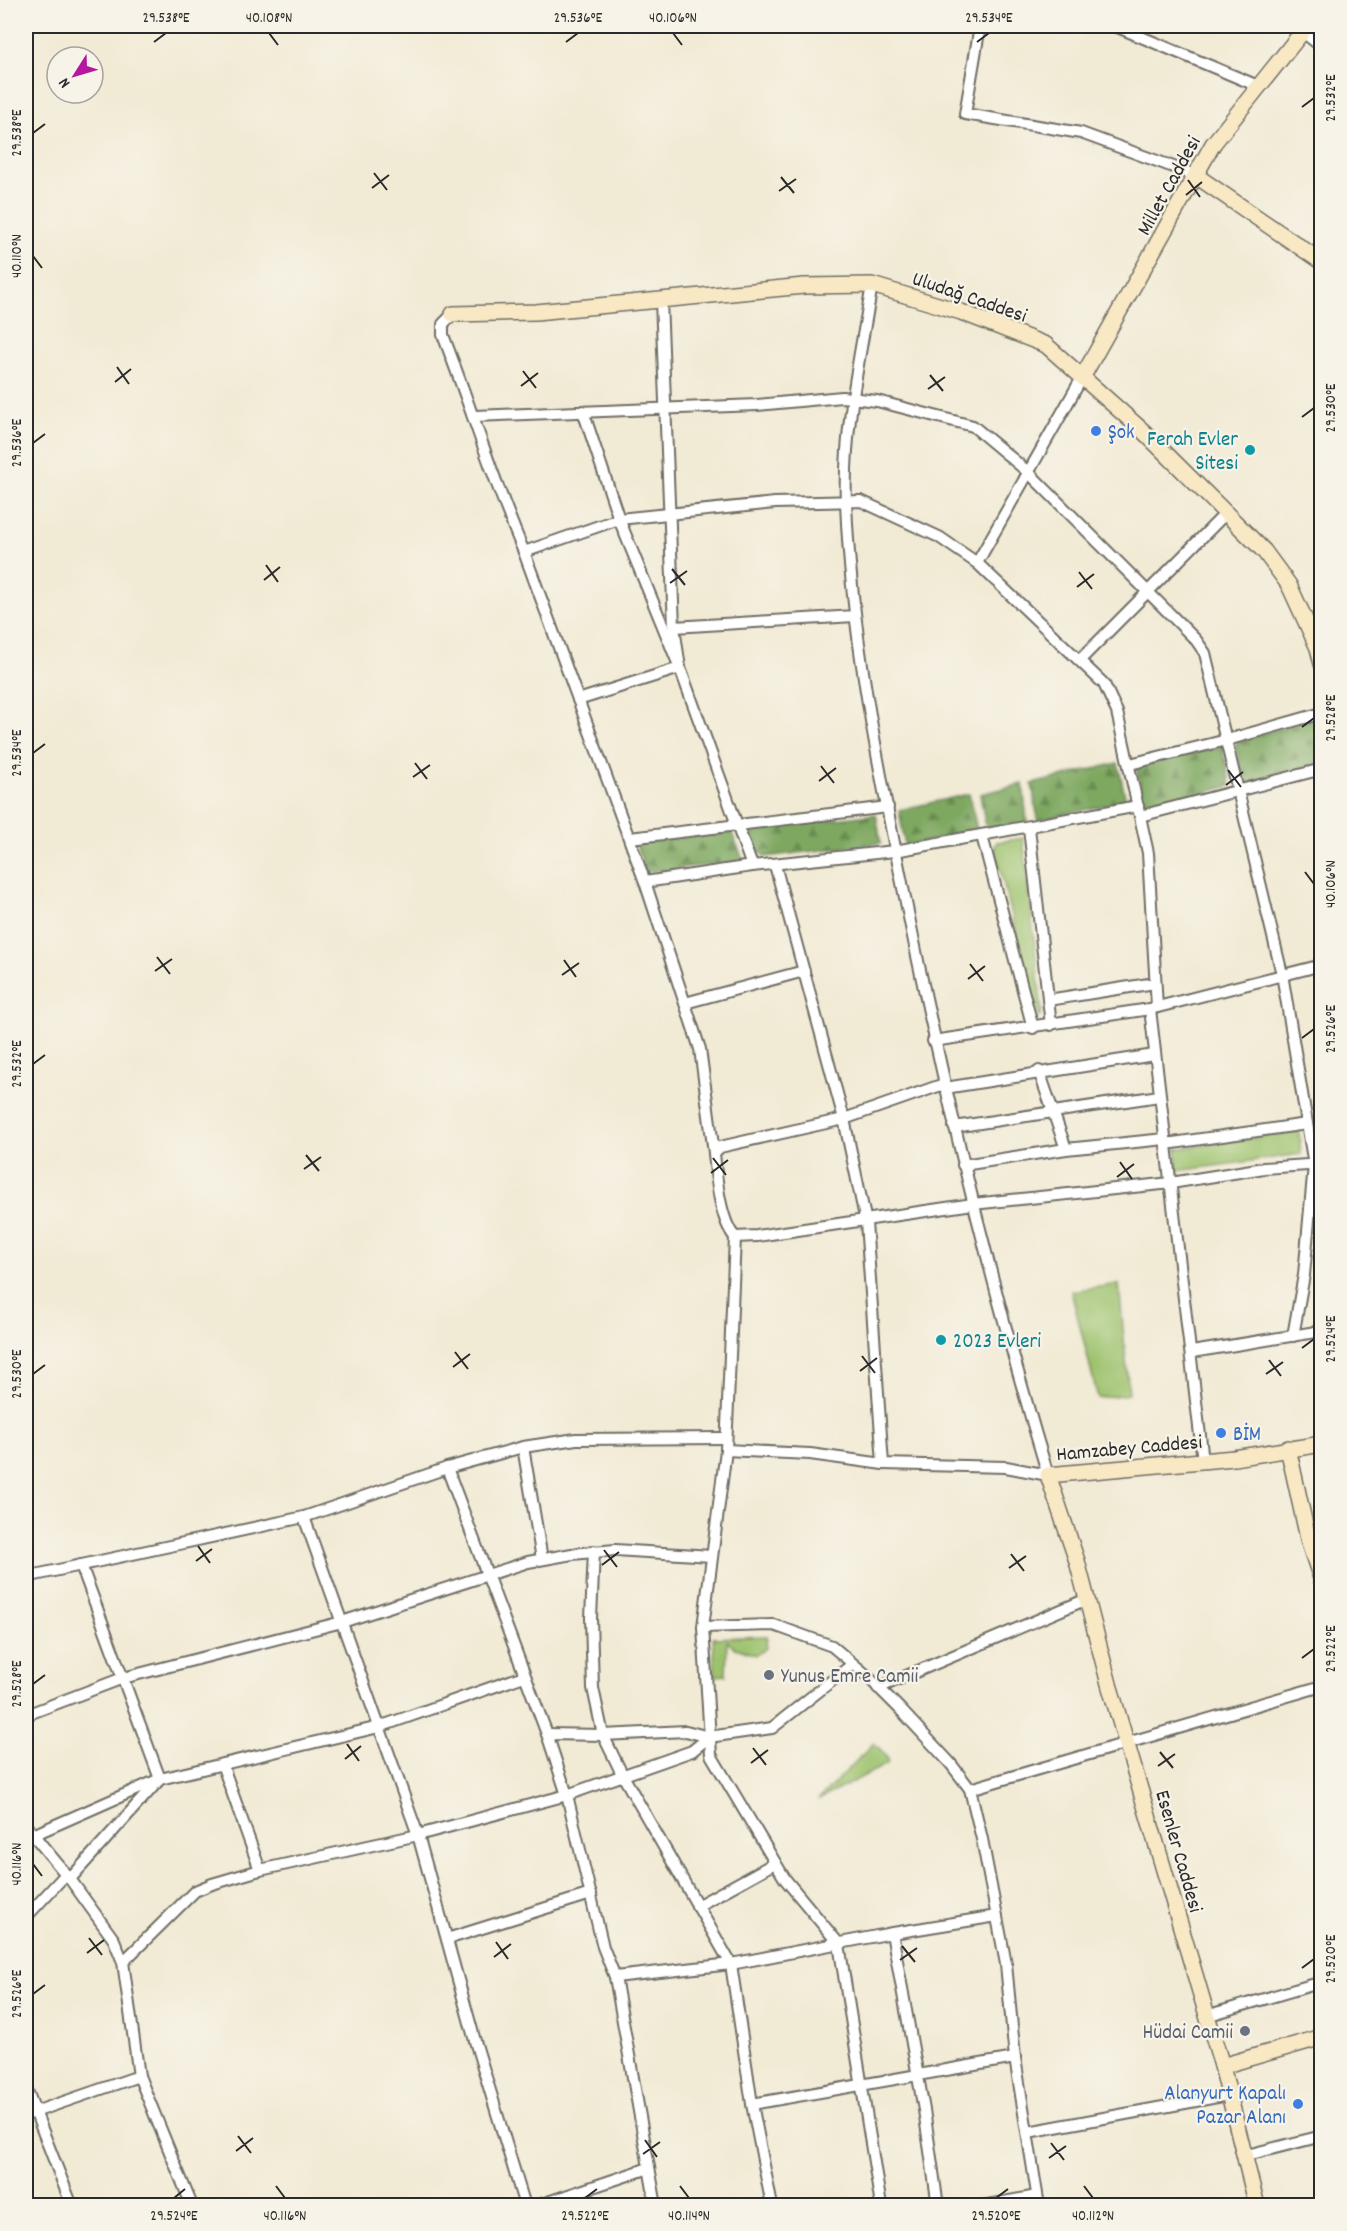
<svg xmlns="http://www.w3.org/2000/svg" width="1347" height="2231" viewBox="0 0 1347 2231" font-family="Dekko,sans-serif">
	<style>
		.green { fill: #9dc26d; stroke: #64764c; stroke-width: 1.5 }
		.forest { fill: url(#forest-firs); stroke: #546a46; stroke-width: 1.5 }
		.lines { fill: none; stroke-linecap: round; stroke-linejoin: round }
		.street-casing { stroke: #706e66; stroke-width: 14 }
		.secondary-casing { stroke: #706e66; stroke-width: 18 }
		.street { stroke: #fff; stroke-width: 10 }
		.secondary { stroke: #f8e8c3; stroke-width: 15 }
		.ticks { fill: none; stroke: #2b2b2b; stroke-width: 2 }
		.shop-dot { fill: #3f7fe0; stroke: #f7f3e8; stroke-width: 2 }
		.culture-dot { fill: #0f9aa8; stroke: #f7f3e8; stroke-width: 2 }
		.worship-dot { fill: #6b7280; stroke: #f7f3e8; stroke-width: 2 }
		.labels { text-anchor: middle; stroke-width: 4.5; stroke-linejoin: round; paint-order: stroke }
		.street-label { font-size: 21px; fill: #2b2b2b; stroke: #f7f3e8 }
		.shop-label { font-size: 21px; fill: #366cbe; stroke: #f7f3e8; text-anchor: start }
		.culture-label { font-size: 21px; fill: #0d838f; stroke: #f7f3e8; text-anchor: end }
		.worship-label { font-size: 21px; fill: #5b616d; stroke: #f7f3e8; text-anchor: start }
		.neatline { fill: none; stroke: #2b2b2b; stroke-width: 2 }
		.ticks-label { font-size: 15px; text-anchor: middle; fill: #2b2b2b }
	</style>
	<defs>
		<pattern id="forest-firs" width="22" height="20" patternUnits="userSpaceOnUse" patternTransform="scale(1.5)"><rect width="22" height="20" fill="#7ea860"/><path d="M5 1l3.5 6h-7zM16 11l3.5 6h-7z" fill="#67894f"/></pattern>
	</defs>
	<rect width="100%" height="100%" fill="#f7f3e8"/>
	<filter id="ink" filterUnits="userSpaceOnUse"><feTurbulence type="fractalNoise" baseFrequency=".0167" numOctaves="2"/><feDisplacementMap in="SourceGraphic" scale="12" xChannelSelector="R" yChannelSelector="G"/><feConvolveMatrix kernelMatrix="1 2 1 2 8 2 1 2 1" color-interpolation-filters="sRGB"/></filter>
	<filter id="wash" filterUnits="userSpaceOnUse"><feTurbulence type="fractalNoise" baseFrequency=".008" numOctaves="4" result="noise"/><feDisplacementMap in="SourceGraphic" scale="24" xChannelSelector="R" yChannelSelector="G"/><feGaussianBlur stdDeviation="1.35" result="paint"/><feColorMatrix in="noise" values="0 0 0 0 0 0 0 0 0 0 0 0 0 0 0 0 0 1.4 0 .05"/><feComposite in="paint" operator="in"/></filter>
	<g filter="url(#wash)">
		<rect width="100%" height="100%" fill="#f1ead4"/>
		<!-- green -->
		<g class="green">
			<path d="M1023,838L1042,1012L1039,1017L994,847L997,842Z"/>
			<path d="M1299,1131L1301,1154L1178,1171L1176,1149Z"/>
			<path d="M1119,1284L1129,1394L1098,1398L1071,1291Z"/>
			<path d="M767,1636L766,1648L756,1655L733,1647L727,1641L726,1675L715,1676L713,1638Z"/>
			<path d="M874,1743L888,1759L887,1764L818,1800Z"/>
		</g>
		<!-- forest -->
		<g class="forest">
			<path d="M1321,716V762L1244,784L1235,745L1237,742Z"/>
			<path d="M1222,746L1231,786L1146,808L1136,768L1139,766Z"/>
			<path d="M1118,763L1126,801L1038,820L1032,784Z"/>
			<path d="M1023,784L1027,822L986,829L980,794Z"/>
			<path d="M969,794L977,830L905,846L899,810Z"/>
			<path d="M876,814L881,843L765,857L749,842L747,830Z"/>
			<path d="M731,831L744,861L645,872L636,844Z"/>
		</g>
	</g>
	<g filter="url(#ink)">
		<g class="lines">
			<!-- street casing -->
			<g class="street-casing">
				<g id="street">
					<path d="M980,26L965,114L1081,133L1195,175"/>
					<path d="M1115,26L1258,86"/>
					<path d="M1303,32L1322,47"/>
					<path d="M661,300L674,627L680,668L752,866"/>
					<path d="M453,314L443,324V335C471,407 493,481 524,552L645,882"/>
					<path d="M475,416L757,405L842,397L877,401L973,426L1028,472L1196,640L1205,653L1282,974L1314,1165L1304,1275L1293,1336"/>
					<path d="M524,552L619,519L775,503L861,501L939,537L977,563L1104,684L1117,712L1148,853L1157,1007"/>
					<path d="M977,563L1083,376"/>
					<path d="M674,627L855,616"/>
					<path d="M1080,660L1226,513"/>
					<path d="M578,700L680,668L619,519L583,411"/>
					<path d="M1130,764L1227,740L1322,713"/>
					<path d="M1140,816L1322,769"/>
					<path d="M1029,828L1051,1025"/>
					<path d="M982,836L1033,1028"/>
					<path d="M630,838L888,807"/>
					<path d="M775,865L844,1119L866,1222L883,1464"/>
					<path d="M1048,1000L1155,983"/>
					<path d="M685,1003L804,971"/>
					<path d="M1150,1009L1203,1461"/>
					<path d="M933,1041L1150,1009L1322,965"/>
					<path d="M1039,1071L1066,1149"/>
					<path d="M944,1084L844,1119L720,1147L714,1153C716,1176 720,1221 735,1237L757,1236L973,1204L1171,1183L1264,1168L1322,1164"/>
					<path d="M945,1088L1154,1055"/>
					<path d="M954,1127L1159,1096"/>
					<path d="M1166,1144L1307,1124"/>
					<path d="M714,1153L700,1049L645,882L752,866L895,851L1138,806"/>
					<path d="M963,1165L1066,1149L1165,1139"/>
					<path d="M735,1237L726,1450L703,1627L711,1755L785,1879L839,1944L881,2206"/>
					<path d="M1192,1352L1322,1331"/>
					<path d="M523,1447L542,1559"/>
					<path d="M726,1450L810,1454L883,1464L1006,1467L1048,1475C989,1280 942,1083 902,883C877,758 851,631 846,503C843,431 860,356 872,285"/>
					<path d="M447,1468L547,1734L567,1795L603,1947L615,1977L656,2206"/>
					<path d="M304,1517L418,1835L475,2041L525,2206"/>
					<path d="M594,1551L591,1618L593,1688L603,1735L622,1774L731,1964L752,2104L772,2206"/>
					<path d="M26,1577L304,1517L447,1468L523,1447L576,1439L726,1438"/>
					<path d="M703,1627L774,1625L832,1646L864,1673L899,1708L951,1764L970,1789L982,1839L1006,1964L1015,2058L1039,2206"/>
					<path d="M878,1688L1087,1599"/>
					<path d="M26,1715L123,1678L342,1622L528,1562L572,1554L615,1550L712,1556"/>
					<path d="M547,1734L603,1735L686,1731L709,1737L772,1728L853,1664"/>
					<path d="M222,1764L260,1870"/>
					<path d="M970,1789L1322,1686"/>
					<path d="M26,1826L70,1879L114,1940L123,1962L139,2076L192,2206"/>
					<path d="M33,1835L160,1779L81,1565"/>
					<path d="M70,1879L160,1779L379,1727L524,1676"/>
					<path d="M697,1906L775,1863"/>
					<path d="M26,1917L66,1874"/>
					<path d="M892,1933L924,2110L938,2206"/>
					<path d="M447,1939L591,1894"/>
					<path d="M123,1962L195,1891L212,1884L260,1870L418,1835L567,1795L692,1751L709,1737"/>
					<path d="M615,1977L731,1964L887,1934L997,1916"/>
					<path d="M1206,2016L1322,1982"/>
					<path d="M26,2088L72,2206"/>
					<path d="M752,2104L1015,2058"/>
					<path d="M26,2115L139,2076"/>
					<path d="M1028,2132L1228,2095"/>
					<path d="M1243,2156L1322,2136"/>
					<path d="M536,2206L649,2168"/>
					<path d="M982,2206L1037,2196"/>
				</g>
			</g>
			<!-- secondary casing -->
			<g class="secondary-casing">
				<g id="secondary">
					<path d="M1195,175L1322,262"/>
					<path d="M453,314L536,312L804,286L872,285L961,312L1046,345L1143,431L1264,551L1289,585L1318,648L1322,664"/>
					<path d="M1083,376L1213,144L1307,26"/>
					<path d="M1288,1448L1309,1543L1322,1581"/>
					<path d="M1222,2066L1322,2037"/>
					<path d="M1257,2206L1222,2066L1109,1684L1077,1561L1048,1475L1234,1458L1322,1444"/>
				</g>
			</g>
			<!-- street -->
			<use href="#street" class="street"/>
			<!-- secondary -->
			<use href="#secondary" class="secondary"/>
		</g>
	</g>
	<!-- ticks -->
	<path class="ticks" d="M269,33L278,45M673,33L682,45M154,42L166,33M566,42L578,33M977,42L989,33M1302,107L1314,98M33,133L45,124M374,173L387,190M781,177L794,193M1188,180L1200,197M372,188L389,175M779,191L796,179M1186,195L1202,182M33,256L42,268M117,367L129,384M523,371L536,388M930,375L943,391M115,382L131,369M521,386L538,373M928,389L945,377M1302,417L1314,408M33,443L45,434M266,565L278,582M672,569L685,585M1079,572L1092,589M264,580L280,567M670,583L687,571M1077,587L1094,574M1302,727L1314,718M33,753L45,744M415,763L427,779M821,766L834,783M1228,770L1241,787M413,777L430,765M819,781L836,768M1226,785L1243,772M1305,872L1314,884M157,957L170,974M564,960L576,977M970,964L983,981M155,971L172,959M562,975L579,963M968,979L985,966M1302,1038L1314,1029M33,1064L45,1055M306,1155L319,1171M713,1158L726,1175M1120,1162L1132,1179M304,1169L321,1157M711,1173L728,1160M1117,1177L1134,1164M1302,1348L1314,1339M455,1352L468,1369M862,1356L875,1373M1269,1360L1281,1376M453,1367L470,1354M860,1371L877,1358M33,1374L45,1365M1266,1374L1283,1362M198,1546L210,1563M604,1550L617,1567M1011,1554L1024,1571M196,1561L212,1549M602,1565L619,1552M1009,1568L1026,1556M1302,1658L1314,1649M33,1684L45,1675M347,1744L359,1761M753,1748L766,1765M1160,1752L1173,1768M345,1759L361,1746M751,1763L768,1750M1158,1766L1175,1754M33,1864L42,1876M89,1938L102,1955M496,1942L508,1959M902,1946L915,1962M87,1953L104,1940M494,1957L511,1944M900,1960L917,1948M1302,1968L1314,1959M33,1994L45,1985M238,2136L251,2153M645,2140L657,2157M1051,2143L1064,2160M236,2151L253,2138M643,2154L660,2142M1049,2158L1066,2146M276,2186L285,2198M680,2186L689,2198M1084,2186L1093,2198M174,2198L185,2189M585,2198L597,2189M996,2198L1008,2189"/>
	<!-- markers -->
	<g class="shop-dot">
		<circle cx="1096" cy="431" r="6"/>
		<circle cx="1221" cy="1433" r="6"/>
		<circle cx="1298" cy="2104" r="6"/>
	</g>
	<g class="culture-dot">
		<circle cx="1250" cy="450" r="6"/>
		<circle cx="941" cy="1340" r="6"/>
	</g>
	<g class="worship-dot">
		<circle cx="769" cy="1675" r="6"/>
		<circle cx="1245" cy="2031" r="6"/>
	</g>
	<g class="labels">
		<!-- street labels -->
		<g class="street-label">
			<text transform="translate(1168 185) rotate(-61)" y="7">Millet Caddesi</text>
			<text transform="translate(970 296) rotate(19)" y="7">Uludağ Caddesi</text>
			<text transform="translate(1129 1447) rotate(-5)" y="7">Hamzabey Caddesi</text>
			<text transform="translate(1180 1851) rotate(74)" y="7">Esenler Caddesi</text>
		</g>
		<!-- shop labels -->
		<g class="shop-label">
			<text x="1108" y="438">Şok</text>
			<text x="1233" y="1440">BİM</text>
			<text x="1286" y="2099" text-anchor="end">Alanyurt Kapalı<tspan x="1286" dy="24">Pazar Alanı</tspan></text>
		</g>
		<!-- culture labels -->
		<g class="culture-label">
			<text x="1238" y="445">Ferah Evler<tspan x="1238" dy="24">Sitesi</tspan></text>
			<text x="953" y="1347" text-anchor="start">2023 Evleri</text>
		</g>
		<!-- worship labels -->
		<g class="worship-label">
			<text x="781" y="1682">Yunus Emre Camii</text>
			<text x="1233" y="2038" text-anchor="end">Hüdai Camii</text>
		</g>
	</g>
	<!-- margin -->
	<rect width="1347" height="2231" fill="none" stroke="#f7f3e8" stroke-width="66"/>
	<!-- north arrow -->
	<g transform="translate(75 75) rotate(233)"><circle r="28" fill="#f7f3e8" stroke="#a5a39c" stroke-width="1.5"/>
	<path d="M0-4.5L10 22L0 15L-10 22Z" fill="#b5179e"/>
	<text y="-9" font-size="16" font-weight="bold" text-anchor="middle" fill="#2b2b2b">N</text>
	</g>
	<rect x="33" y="33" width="1281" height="2165" class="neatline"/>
	<g class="ticks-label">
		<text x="166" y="22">29.538°E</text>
		<text x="269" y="22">40.108°N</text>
		<text x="578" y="22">29.536°E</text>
		<text x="673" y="22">40.106°N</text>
		<text x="989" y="22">29.534°E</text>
		<text transform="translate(1330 98) rotate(-90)" y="5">29.532°E</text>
		<text transform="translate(16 133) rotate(-90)" y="5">29.538°E</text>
		<text transform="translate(16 256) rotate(-90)" y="5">40.110°N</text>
		<text transform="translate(1330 408) rotate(-90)" y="5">29.530°E</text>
		<text transform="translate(16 443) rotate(-90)" y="5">29.536°E</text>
		<text transform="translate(1330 718) rotate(-90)" y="5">29.528°E</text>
		<text transform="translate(16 753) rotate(-90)" y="5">29.534°E</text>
		<text transform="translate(1330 884) rotate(-90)" y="5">40.106°N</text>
		<text transform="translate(1330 1029) rotate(-90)" y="5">29.526°E</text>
		<text transform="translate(16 1064) rotate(-90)" y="5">29.532°E</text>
		<text transform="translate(1330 1339) rotate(-90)" y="5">29.524°E</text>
		<text transform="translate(16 1374) rotate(-90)" y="5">29.530°E</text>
		<text transform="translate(1330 1649) rotate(-90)" y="5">29.522°E</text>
		<text transform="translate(16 1684) rotate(-90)" y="5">29.528°E</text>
		<text transform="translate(16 1864) rotate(-90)" y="5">40.116°N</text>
		<text transform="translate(1330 1959) rotate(-90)" y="5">29.520°E</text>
		<text transform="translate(16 1994) rotate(-90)" y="5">29.526°E</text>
		<text x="174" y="2220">29.524°E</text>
		<text x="285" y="2220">40.116°N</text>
		<text x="585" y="2220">29.522°E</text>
		<text x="689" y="2220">40.114°N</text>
		<text x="996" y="2220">29.520°E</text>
		<text x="1093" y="2220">40.112°N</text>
	</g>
</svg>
